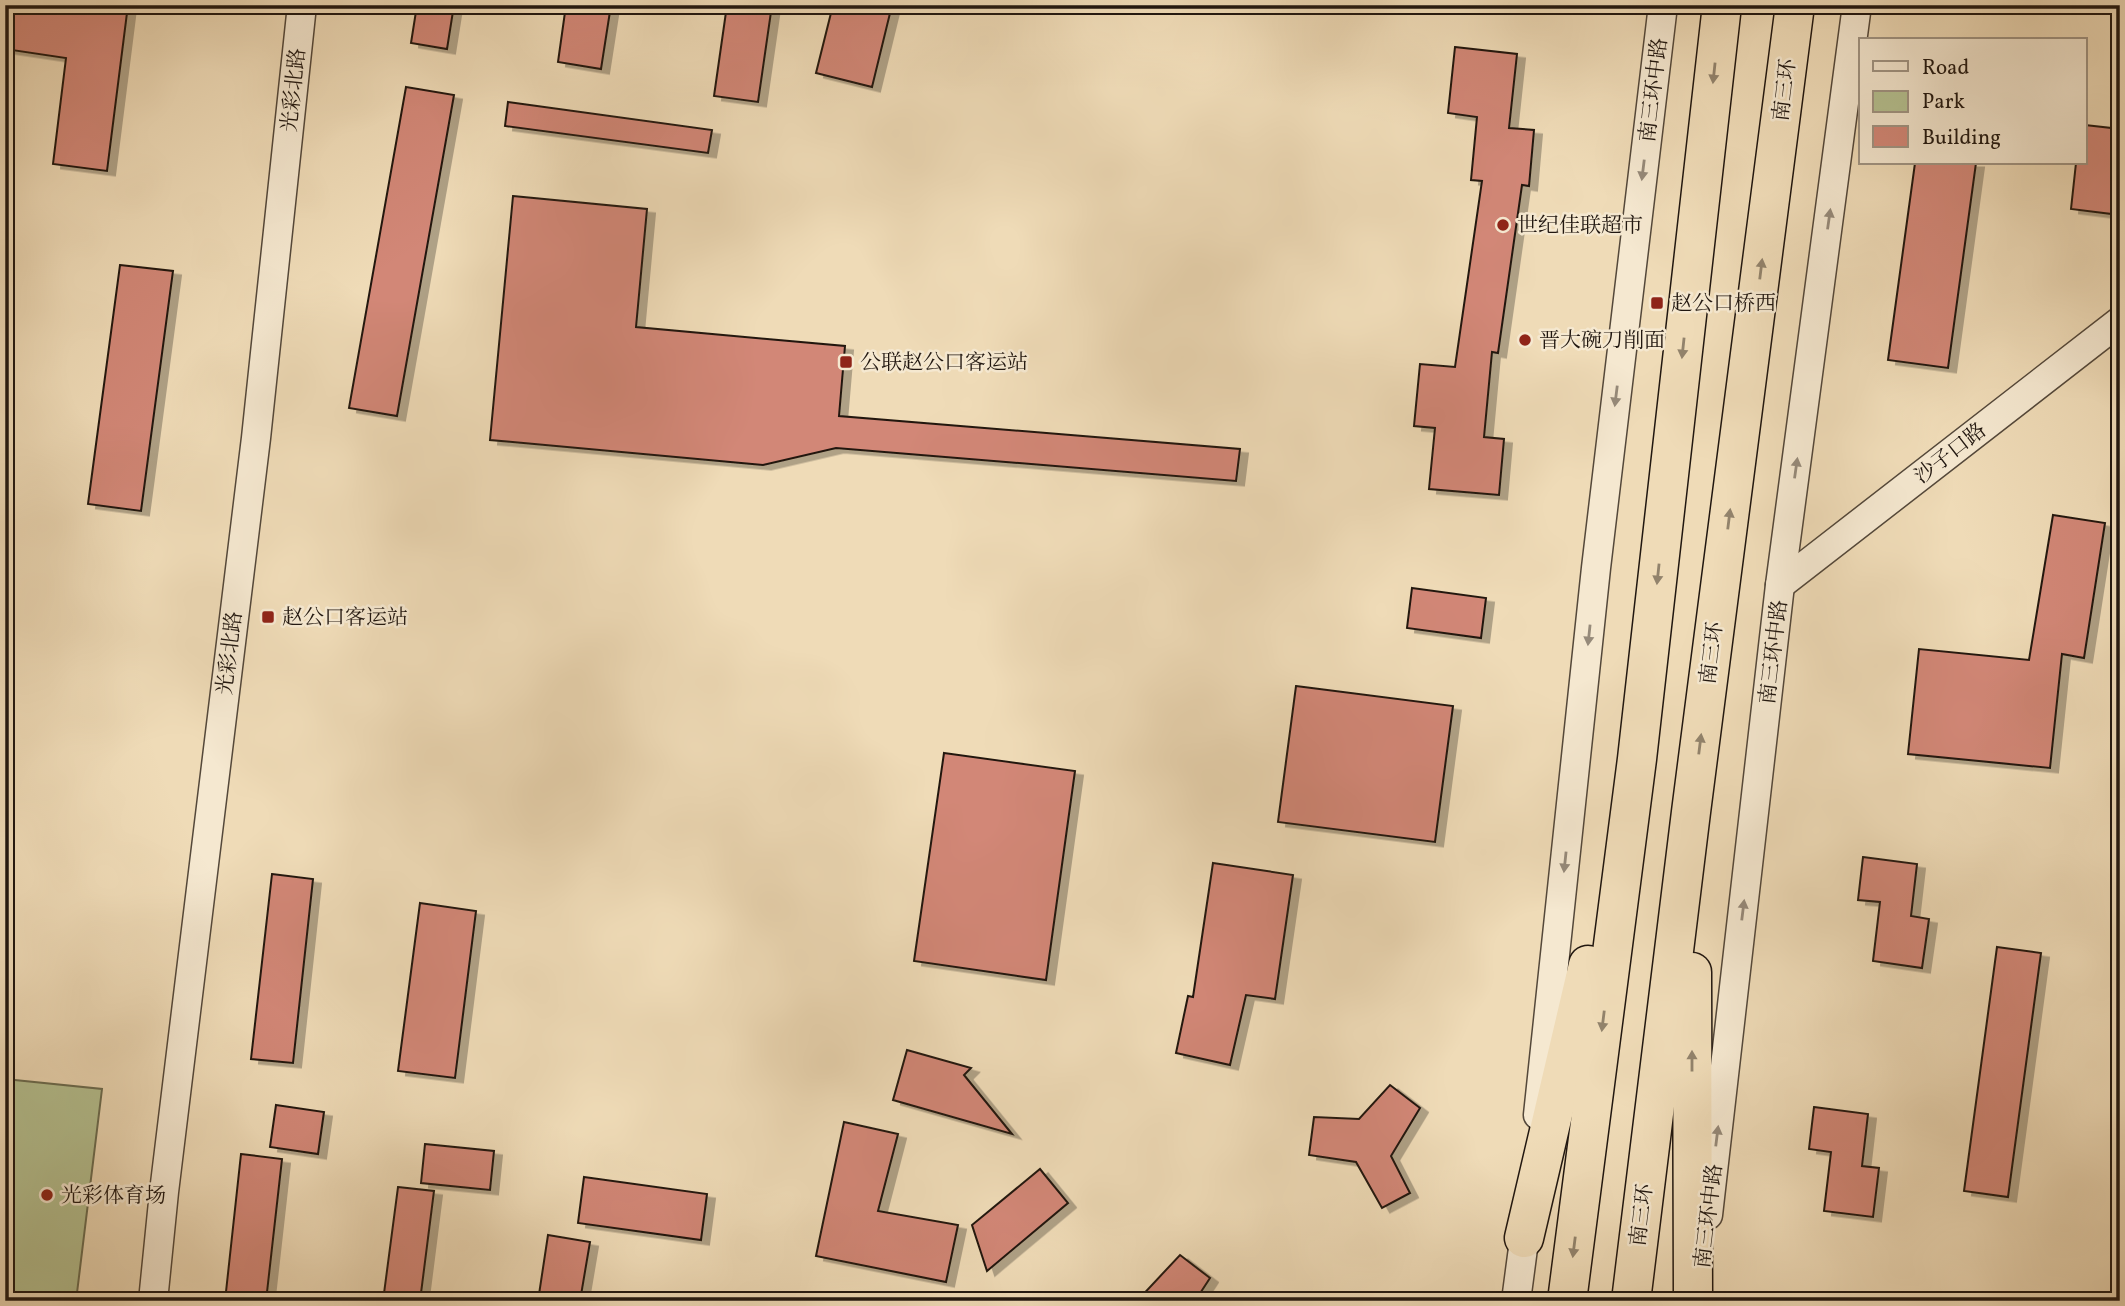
<svg xmlns="http://www.w3.org/2000/svg" width="2125" height="1306" viewBox="0 0 2125 1306" font-family="Vollkorn,'Noto Serif SC',serif">
	<style>
		.green { fill: #b5c191; stroke: #6b6c50; stroke-width: 2 }
		.building { fill: #d28777; stroke: #211710; stroke-width: 2; filter: url(#shadow) }
		.lines { fill: none; stroke-linecap: round; stroke-linejoin: round }
		.minor-casing { stroke: #54483a; stroke-width: 31 }
		.highway-casing { stroke: #211710; stroke-width: 41 }
		.minor { stroke: #f5e8d0; stroke-width: 28 }
		.highway { stroke: #efdbb7; stroke-width: 38 }
		.oneway { fill: #92836c }
		.oneway2 { fill: #968a7a }
		.poi-dot { fill: #8f2418; stroke: #f5e8d0; stroke-width: 2.5 }
		.labels { text-anchor: middle; stroke-width: 5; stroke-linejoin: round; paint-order: stroke }
		.street-label { font-size: 21px; fill: #211710; stroke: #f5e8d0 }
		.poi-label { font-size: 21px; fill: #211710; stroke: #f5e8d0; text-anchor: start }
	</style>
	<defs>
		<filter id="shadow"><feDropShadow dx="8" dy="4.5" stdDeviation="0" flood-color="#0004"/></filter>
	</defs>
	<rect width="100%" height="100%" fill="#efdbb7"/>
	<filter id="stains"><feTurbulence type="fractalNoise" baseFrequency=".00286" numOctaves="4"/><feColorMatrix values="0 0 0 0 .2 0 0 0 0 .09 0 0 0 0 .02 0 0 0 .5 -.17"/></filter>
	<radialGradient id="worn" r=".72"><stop offset=".6" stop-color="#630" stop-opacity="0"/><stop offset="1" stop-color="#630" stop-opacity=".3"/></radialGradient>
	<!-- green -->
	<path class="green" d="M5,1079L102,1089L76,1301H5Z"/>
	<!-- building -->
	<g class="building">
		<path d="M5,5H128L107,171L53,164L66,58L5,49Z"/>
		<path d="M417,5H454L447,49L411,43Z"/>
		<path d="M566,5H611L601,69L558,62Z"/>
		<path d="M727,5H772L758,102L714,96Z"/>
		<path d="M833,5H892L872,87L816,73Z"/>
		<path d="M1455,47L1517,54L1509,128L1534,130L1529,186L1522,185L1498,353L1492,352L1484,437L1504,439L1499,495L1429,489L1435,428L1414,426L1420,364L1455,367L1482,181L1471,180L1477,117L1448,113Z"/>
		<path d="M406,87L454,95L397,416L349,408Z"/>
		<path d="M508,102L712,130L708,153L505,126Z"/>
		<path d="M2085,125L2120,129V215L2071,209L2076,163H2085Z"/>
		<path d="M1915,163H1976L1948,368L1888,360Z"/>
		<path d="M513,196L647,209L636,327L845,346L839,416L1240,449L1236,481L836,448L763,465L490,440Z"/>
		<path d="M120,265L173,271L141,511L88,504Z"/>
		<path d="M2053,515L2105,523L2084,658L2062,654L2050,768L1908,754L1919,649L2029,660Z"/>
		<path d="M1412,588L1486,598L1481,638L1407,628Z"/>
		<path d="M1296,686L1453,706L1435,842L1278,822Z"/>
		<path d="M944,753L1075,771L1046,980L914,961Z"/>
		<path d="M1863,857L1917,864L1911,916L1929,919L1922,968L1873,961L1880,902L1858,900Z"/>
		<path d="M1213,863L1293,875L1275,999L1246,995L1230,1065L1176,1053L1188,996L1193,997Z"/>
		<path d="M272,874L313,879L293,1063L251,1059Z"/>
		<path d="M420,903L476,911L455,1078L398,1071Z"/>
		<path d="M1997,947L2041,953L2008,1197L1964,1191Z"/>
		<path d="M907,1050L971,1068L964,1075L1012,1134L893,1100Z"/>
		<path d="M1390,1085L1420,1108L1391,1156L1410,1193L1382,1208L1356,1162L1309,1155L1314,1117L1359,1119Z"/>
		<path d="M276,1105L324,1112L318,1154L270,1147Z"/>
		<path d="M1814,1107L1868,1114L1862,1166L1879,1168L1873,1217L1824,1211L1831,1152L1809,1149Z"/>
		<path d="M844,1122L898,1134L878,1211L958,1225L946,1282L816,1256Z"/>
		<path d="M425,1144L494,1151L490,1190L421,1183Z"/>
		<path d="M241,1154L282,1159L266,1301H225Z"/>
		<path d="M1040,1169L1068,1203L987,1271L972,1225Z"/>
		<path d="M584,1177L707,1194L701,1240L578,1223Z"/>
		<path d="M398,1187L434,1191L420,1301H383Z"/>
		<path d="M548,1235L590,1242L580,1301H538Z"/>
		<path d="M1180,1255L1210,1278L1195,1301H1137Z"/>
	</g>
	<g class="lines">
		<!-- minor casing -->
		<g class="minor-casing">
			<g id="minor">
				<path d="M1780,585L2120,321"/>
				<path d="M1538,1115L1596,568L1663,5"/>
				<path d="M1708,1215L1780,585L1857,5"/>
				<path d="M153,1301L164,1192L256,438L302,5"/>
				<path d="M1516,1301L1527,1218"/>
			</g>
		</g>
		<!-- highway casing -->
		<g class="highway-casing">
			<g id="highway">
				<path d="M1692,972L1693,1301"/>
				<path d="M1524,1238L1588,965"/>
				<path d="M1567,1301L1637,759L1722,5"/>
				<path d="M1631,1301L1691,812L1795,5"/>
			</g>
		</g>
		<!-- minor -->
		<use href="#minor" class="minor"/>
		<!-- highway -->
		<use href="#highway" class="highway"/>
	</g>
	<!-- one-way arrows -->
	<defs><path id="oneway-solid" d="M-6-.8H1V-3.2L6.5 0L1 3.2V.8H-6Z" transform="scale(1.75)"/></defs>
	<g class="oneway">
		<use href="#oneway-solid" transform="translate(1714 73) rotate(96)"/>
		<use href="#oneway-solid" transform="translate(1761 269) rotate(-83)"/>
		<use href="#oneway-solid" transform="translate(1683 348) rotate(96)"/>
		<use href="#oneway-solid" transform="translate(1729 519) rotate(-83)"/>
		<use href="#oneway-solid" transform="translate(1658 574) rotate(96)"/>
		<use href="#oneway-solid" transform="translate(1700 744) rotate(-83)"/>
		<use href="#oneway-solid" transform="translate(1603 1021) rotate(97)"/>
		<use href="#oneway-solid" transform="translate(1692 1061) rotate(-90)"/>
		<use href="#oneway-solid" transform="translate(1574 1247) rotate(97)"/>
	</g>
	<g class="oneway2">
		<use href="#oneway-solid" transform="translate(1643 170) rotate(97)"/>
		<use href="#oneway-solid" transform="translate(1829 219) rotate(-82)"/>
		<use href="#oneway-solid" transform="translate(1616 396) rotate(97)"/>
		<use href="#oneway-solid" transform="translate(1796 468) rotate(-82)"/>
		<use href="#oneway-solid" transform="translate(1589 635) rotate(96)"/>
		<use href="#oneway-solid" transform="translate(1565 862) rotate(96)"/>
		<use href="#oneway-solid" transform="translate(1743 910) rotate(-83)"/>
		<use href="#oneway-solid" transform="translate(1717 1136) rotate(-83)"/>
	</g>
	<!-- markers -->
	<g class="poi-dot">
		<circle cx="1503" cy="225" r="7"/>
		<rect x="1650" y="296" width="14" height="14" rx="3.5"/>
		<circle cx="1525" cy="340" r="7"/>
		<rect x="839" y="355" width="14" height="14" rx="3.5"/>
		<rect x="261" y="610" width="14" height="14" rx="3.5"/>
		<circle cx="47" cy="1195" r="7"/>
	</g>
	<g class="labels">
		<!-- street labels -->
		<g class="street-label">
			<text transform="translate(293 90) rotate(-84)" y="7">光彩北路</text>
			<text transform="translate(1653 90) rotate(-83)" y="7">南三环中路</text>
			<text transform="translate(1784 90) rotate(-83)" y="7">南三环</text>
			<text transform="translate(1950 453) rotate(-38)" y="7">沙子口路</text>
			<text transform="translate(1773 652) rotate(-83)" y="7">南三环中路</text>
			<text transform="translate(229 653) rotate(-83)" y="7">光彩北路</text>
			<text transform="translate(1711 653) rotate(-83)" y="7">南三环</text>
			<text transform="translate(1641 1215) rotate(-83)" y="7">南三环</text>
			<text transform="translate(1708 1216) rotate(-83)" y="7">南三环中路</text>
		</g>
		<!-- poi labels -->
		<g class="poi-label">
			<text x="1517" y="232">世纪佳联超市</text>
			<text x="1671" y="310">赵公口桥西</text>
			<text x="1539" y="347">晋大碗刀削面</text>
			<text x="860" y="369">公联赵公口客运站</text>
			<text x="282" y="624">赵公口客运站</text>
			<text x="61" y="1202">光彩体育场</text>
		</g>
	</g>
	<!-- margin -->
	<rect width="2125" height="1306" fill="none" stroke="#efdbb7" stroke-width="28"/>
	<rect x="7" y="7" width="2111" height="1292" fill="none" stroke="#211710" stroke-width="3.5"/>
	<rect x="14" y="14" width="2097" height="1278" fill="none" stroke="#211710" stroke-width="2"/>
	<!-- legend -->
	<rect x="1859" y="38" width="228" height="126" fill="#f5e8d0" stroke="#a09483" stroke-width="2"/>
	<rect x="1873" y="61" width="35" height="10" fill="#f5e8d0" stroke="#a09483" stroke-width="2"/>
	<text x="1922" y="74" font-size="21" fill="#211710">Road</text>
	<rect x="1873" y="91" width="35" height="21" fill="#b5c191" stroke="#a09483" stroke-width="2"/>
	<text x="1922" y="108" font-size="21" fill="#211710">Park</text>
	<rect x="1873" y="126" width="35" height="21" fill="#d28777" stroke="#a09483" stroke-width="2"/>
	<text x="1922" y="144" font-size="21" fill="#211710">Building</text>
	<rect width="100%" height="100%" filter="url(#stains)"/>
	<rect width="100%" height="100%" fill="url(#worn)"/>
</svg>
